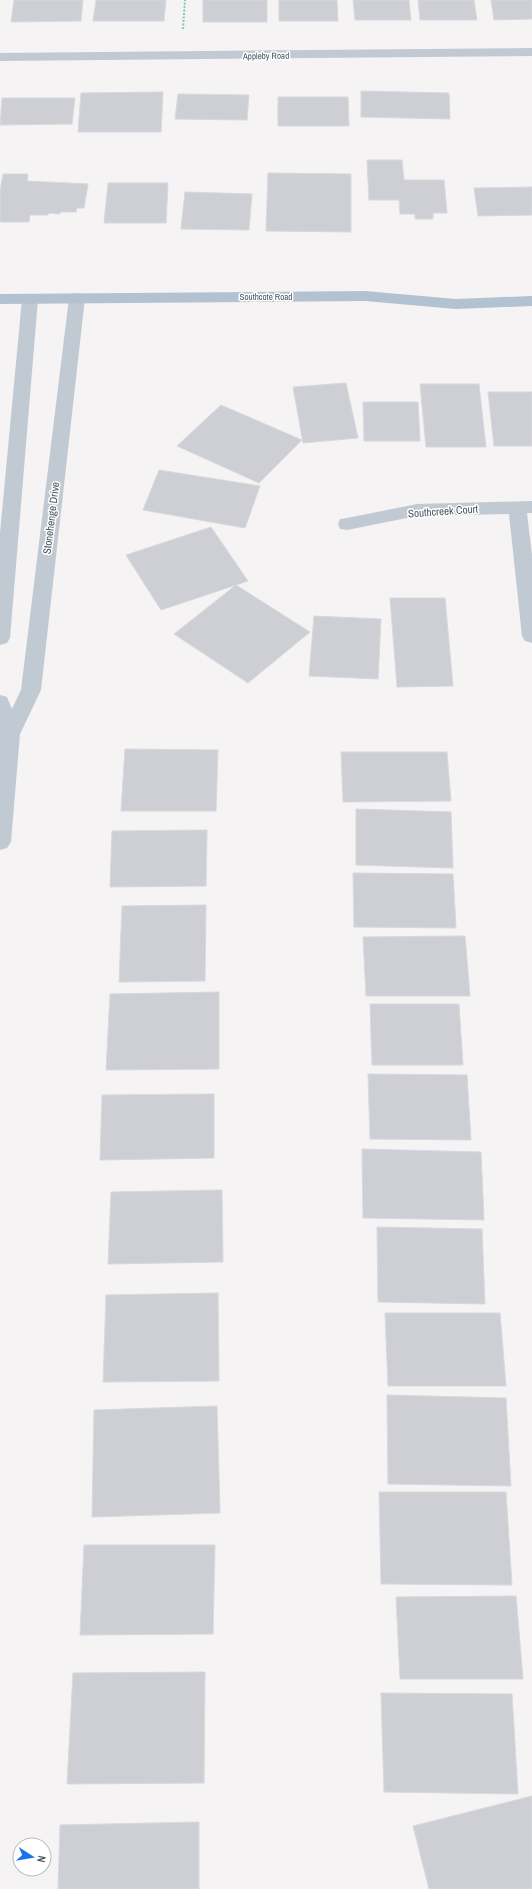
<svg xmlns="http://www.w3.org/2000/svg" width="532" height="1889" viewBox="0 0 532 1889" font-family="'Archivo Narrow',sans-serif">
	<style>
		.building { fill: #cdcfd5; stroke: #d7d9de }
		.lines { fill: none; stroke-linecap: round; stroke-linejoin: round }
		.path { stroke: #7ad0a6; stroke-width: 2; stroke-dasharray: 2 1.5; stroke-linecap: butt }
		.minor { fill: #c1cad2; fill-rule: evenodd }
		.major { fill: #b3c2d1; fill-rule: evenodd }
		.labels { text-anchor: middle; stroke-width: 3; stroke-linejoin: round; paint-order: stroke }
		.far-street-label { font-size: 9px; fill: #4a5661; stroke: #fff }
		.street-label { font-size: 11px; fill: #4a5661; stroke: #fff }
	</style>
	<rect width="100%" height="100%" fill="#f5f3f3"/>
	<!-- building -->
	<g class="building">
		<path d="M14,0H83L81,21L11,22Z"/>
		<path d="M96,0H166L164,21H93Z"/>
		<rect x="203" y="0" width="64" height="22"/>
		<path d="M279,0H337L338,21H279Z"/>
		<path d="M353,0H409L411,20H355Z"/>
		<path d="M418,0H474L477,20H420Z"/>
		<path d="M491,0H532V19L494,20Z"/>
		<path d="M361,91L449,93L450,119L361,117Z"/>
		<path d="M163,92L161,132H78L81,93Z"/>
		<path d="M178,94L249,95L247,120L175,119Z"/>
		<path d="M278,97H348L349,126H278Z"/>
		<path d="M2,98H75L72,124L0,125Z"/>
		<path d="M367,160H402L404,180H444L447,213H433V219H415V214H400L399,200H369Z"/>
		<path d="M268,173L351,174V232L266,231Z"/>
		<path d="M3,174H28L27,181L88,184L84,208H77L76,212H60V214L49,213L48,215H30L29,222H0V191Z"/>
		<path d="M108,183H168L166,223H104Z"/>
		<path d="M532,187V215L478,216L474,188Z"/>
		<path d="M185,192L252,194L249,230L181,229Z"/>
		<path d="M346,383L358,438L303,443L293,387Z"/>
		<path d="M420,384H479L486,447H426Z"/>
		<path d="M488,392H532V446H494Z"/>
		<path d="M363,402H418L420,441H364Z"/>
		<path d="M221,405L302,440L259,483L177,446Z"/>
		<path d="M159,470L260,486L245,528L143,510Z"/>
		<path d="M211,527L248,581L161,610L126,555Z"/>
		<path d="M236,585L310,632L248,683L174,634Z"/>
		<path d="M390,598H445L453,686L397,687Z"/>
		<path d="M314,616L381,619L378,679L309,676Z"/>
		<path d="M125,749L218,750L216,811H121Z"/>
		<path d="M341,752H447L451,801L343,802Z"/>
		<path d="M356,809L451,812L453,868L356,865Z"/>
		<path d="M207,830L206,886L110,887L112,831Z"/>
		<path d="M353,873L453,874L456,928L354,927Z"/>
		<path d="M206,905L205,981L119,982L122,906Z"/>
		<path d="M465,936L470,996H366L363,937Z"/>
		<path d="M219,992V1069L106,1070L110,994Z"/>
		<path d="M370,1004H459L463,1065H372Z"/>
		<path d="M368,1074L467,1075L471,1140L370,1139Z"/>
		<path d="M214,1094V1158L100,1160L102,1095Z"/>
		<path d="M362,1149L481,1152L484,1220L363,1218Z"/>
		<path d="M222,1190L223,1262L108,1264L111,1192Z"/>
		<path d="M377,1227L482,1229L485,1304L378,1302Z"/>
		<path d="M218,1293L219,1381L103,1382L106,1295Z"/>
		<path d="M385,1313H500L506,1386H388Z"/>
		<path d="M387,1395L506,1398L511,1486L388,1484Z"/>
		<path d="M217,1406L220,1513L92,1517L94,1410Z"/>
		<path d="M379,1492H506L512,1585L381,1584Z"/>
		<path d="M84,1545H215L213,1634L80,1635Z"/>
		<path d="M516,1596L523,1679H400L396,1597Z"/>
		<path d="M205,1672L204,1783L67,1784L73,1673Z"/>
		<path d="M381,1693L512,1694L518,1794L384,1792Z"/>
		<path d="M532,1796V1889H429L413,1826Z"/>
		<path d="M199,1822V1889H58L60,1825Z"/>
	</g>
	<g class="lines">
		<!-- path -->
		<path class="path" d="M183,29L185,0"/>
		<!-- minor -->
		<g class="minor">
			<path d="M532,48V56L0,61V53Z"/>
			<path d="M77,293L83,294L85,298L41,690L20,734L11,842L7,848L0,850V695L7,697L12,709L21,690L69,298L71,294Z"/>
			<path d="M30,294L36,295L38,299L10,638L7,643L0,645V533L22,299L24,295Z"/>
			<path d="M532,501V513H527L532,555V643L525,641L522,636L509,514L417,516L347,530L340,529L338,524L340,519L347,518L417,504Z"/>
		</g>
		<!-- major -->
		<path class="major" d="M365,291L456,299L532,296V306L456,309L365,301L0,304V294Z"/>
	</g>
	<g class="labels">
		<!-- far-street labels -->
		<g class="far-street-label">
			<text transform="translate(266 56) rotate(-1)" y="3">Appleby Road</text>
			<text x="266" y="300">Southcote Road</text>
		</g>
		<!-- street labels -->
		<g class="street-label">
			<text transform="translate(443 511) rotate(-4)" y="4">Southcreek Court</text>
			<text transform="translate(51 518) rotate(-83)" y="4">Stonehenge Drive</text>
		</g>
	</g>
	<!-- north arrow -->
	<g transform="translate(32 1857) rotate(102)"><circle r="19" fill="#ffffff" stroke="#b7bbc0"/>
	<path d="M0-3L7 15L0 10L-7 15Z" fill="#1a73e8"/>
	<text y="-6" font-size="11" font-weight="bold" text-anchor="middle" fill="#4a5661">N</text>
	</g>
</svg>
